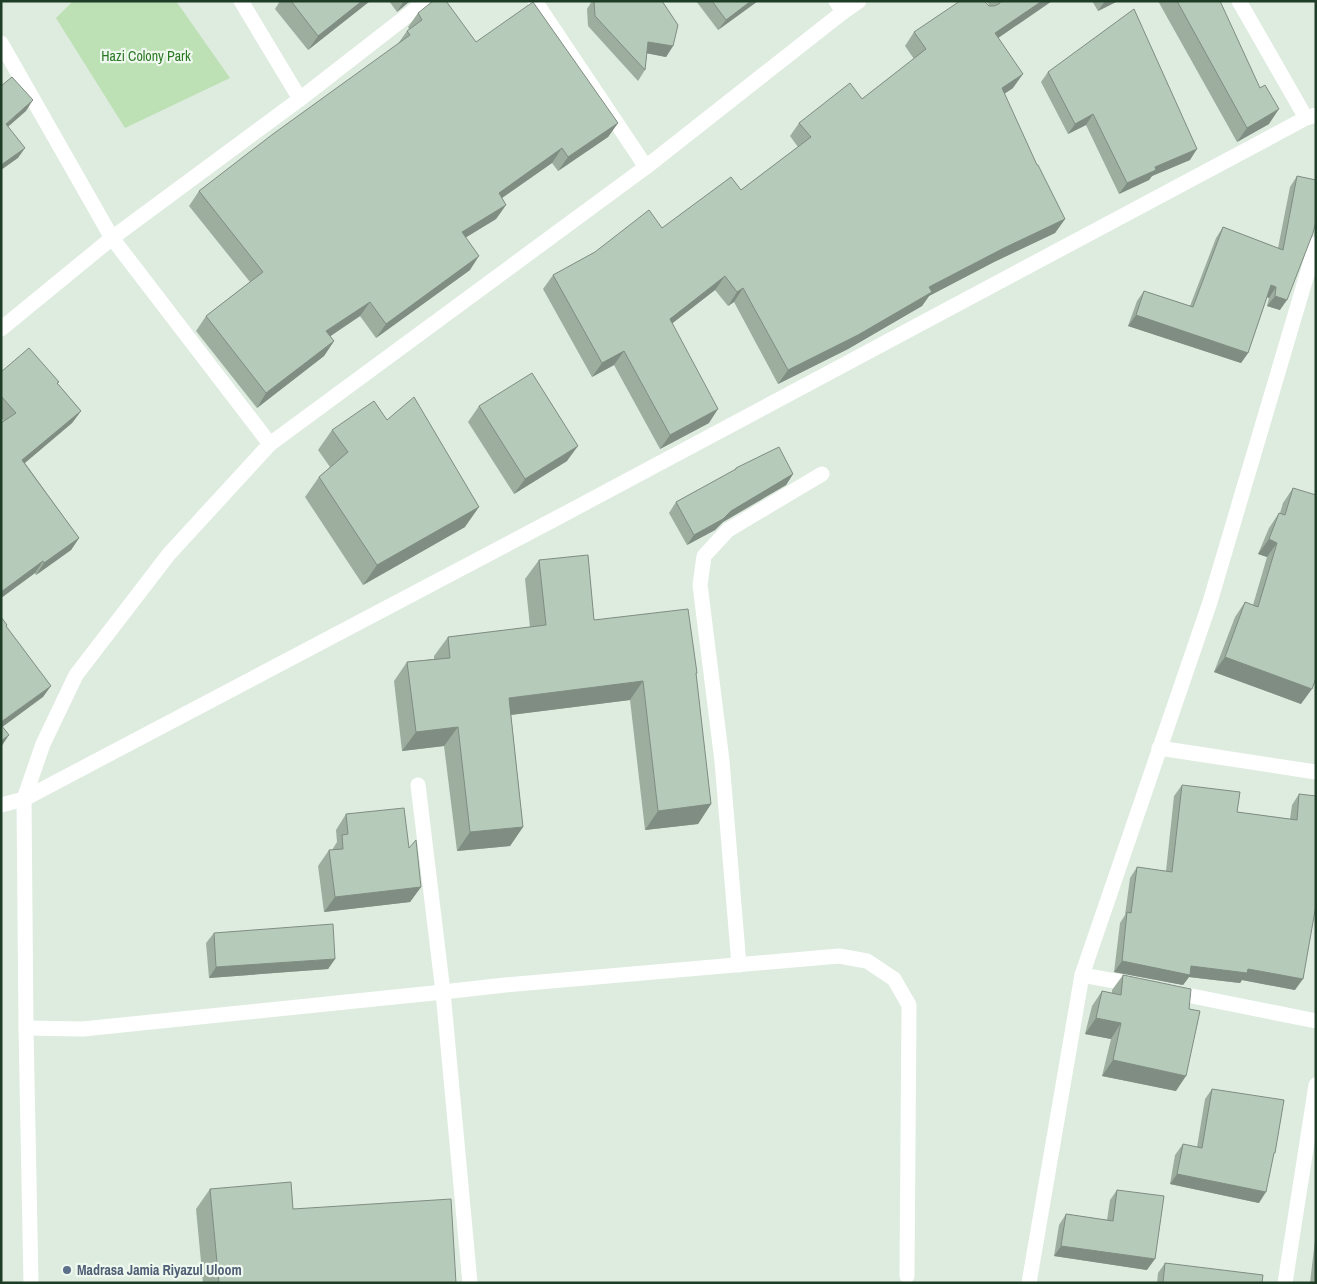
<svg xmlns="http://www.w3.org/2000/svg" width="1317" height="1284" viewBox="0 0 1317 1284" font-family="'Archivo Narrow',sans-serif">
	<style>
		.green { fill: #bde0b4 }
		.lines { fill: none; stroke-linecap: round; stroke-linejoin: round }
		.lane { stroke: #fff; stroke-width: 15 }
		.street { stroke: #fff; stroke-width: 15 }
		.secondary { stroke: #fff; stroke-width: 15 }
		.wall { fill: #9dae9f }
		.shaded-wall { fill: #7f8d82 }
		.building { fill: #b6cab9; stroke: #7f8d82 }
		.service-dot { fill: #5c6f8a; stroke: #eff8ef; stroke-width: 2 }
		.labels { text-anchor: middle; stroke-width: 4.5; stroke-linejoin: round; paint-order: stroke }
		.park-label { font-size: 14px; fill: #2a7824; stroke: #eff8ef }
		.service-label { font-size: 14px; font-weight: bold; fill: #4e5e75; stroke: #eff8ef; text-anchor: start }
	</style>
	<rect width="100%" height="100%" fill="#deece0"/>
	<!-- green -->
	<path class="green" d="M73,1H176L230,78L125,128L56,18Z"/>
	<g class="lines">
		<!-- lane -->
		<g class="lane">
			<path d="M418,785L443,992L470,1283"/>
			<path d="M739,965L722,761L700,585L704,556L728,530L822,474"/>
			<path d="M26,1028L83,1029L443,992L505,985L839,956L867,961L894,979L909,1005L907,1276"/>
		</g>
		<!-- street -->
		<g class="street">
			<path d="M241,1L300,99"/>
			<path d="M535,1L646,167"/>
			<path d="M836,1L843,12"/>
			<path d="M1239,1L1306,118"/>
			<path d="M1,43L112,238L270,444"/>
			<path d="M1,329L112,238L300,99L426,1"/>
			<path d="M1159,748L1316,772"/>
			<path d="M1,805L24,799"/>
			<path d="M1082,975L1137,985"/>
			<path d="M1172,992L1316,1021"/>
			<path d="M1029,1283L1082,975L1210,602L1316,244"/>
			<path d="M1285,1283L1316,1085"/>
		</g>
		<!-- secondary -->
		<g class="secondary">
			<path d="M24,799L555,519L1306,118L1316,115"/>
			<path d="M31,1283L26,1028L24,799L43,744L76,675L169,554L270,444L646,167L843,12L859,1"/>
		</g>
	</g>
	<!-- wall -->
	<g class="wall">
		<path d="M280,1H370L308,50L275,9Z"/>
		<path d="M389,1H410L397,12Z"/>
		<path d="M592,1H662L673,46L666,57L647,53L645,70L638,81L588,26L587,9Z"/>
		<path d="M696,1H758L718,30Z"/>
		<path d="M986,1H1052L998,38L1013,88L1004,94L1037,165L1065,219L1055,233L994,262L929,296L922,306L848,349L778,384L734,302L728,306L715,290L672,323L709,423L660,449L614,365L592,377L543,289L553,275L662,228L741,190L798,147L790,136L799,123L862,99L914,59L905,46L914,32L986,3L990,6Z"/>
		<path d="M1092,1H1118L1098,11Z"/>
		<path d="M1158,1H1220L1269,124L1237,142Z"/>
		<path d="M418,13L476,42L618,123L608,137L558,171L552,163L502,198L506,205L496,219L466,237L470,270L376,338L360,316L330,336L334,341L324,356L257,408L196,331L206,316L250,282L189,206L199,191L397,45L407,31L409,29L408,27Z"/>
		<path d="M1048,72L1190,160L1152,176L1149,180L1119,194L1086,125L1068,134L1041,82Z"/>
		<path d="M1297,176L1280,310L1267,306L1269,298L1267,297L1248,353L1241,363L1128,326L1137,301L1144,291L1190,306L1216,238L1223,227L1278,248L1290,187Z"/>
		<path d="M1,372L58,384L81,411L72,423L25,463L79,538L71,550L36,575L35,573L1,598V423L4,421L1,418Z"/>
		<path d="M479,406L567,461L514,494L468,422Z"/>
		<path d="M332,430L465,527L363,585L305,497L319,477L330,467L318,450Z"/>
		<path d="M736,468L793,474L786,485L723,522L715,530L687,545L669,513L676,502L734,471Z"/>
		<path d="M1293,488L1301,704L1214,672L1235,617L1245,602L1253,605L1267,557L1258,554L1269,528L1279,513H1280L1283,503Z"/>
		<path d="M539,560L594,620L697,673L696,674L711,804L698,824L645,830L630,700L511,715L523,827L510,846L457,851L444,746L402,751L394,681L407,662L434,659V656L448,637L530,627L525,579Z"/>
		<path d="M1182,785L1237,812L1290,819L1292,805L1299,794L1295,990L1242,980L1240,983L1189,977L1183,985L1114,972L1120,923L1125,915L1130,878L1137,867L1166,871L1174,796Z"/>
		<path d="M346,814L409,848L421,887L410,902L324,912L318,866L329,850H332L337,842L336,830Z"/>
		<path d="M214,933L335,959L328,969L209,978L206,943Z"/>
		<path d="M1123,975L1176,1091L1102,1076L1111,1039L1085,1034L1092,1006L1102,991L1112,993V990Z"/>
		<path d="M1212,1089L1259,1203L1170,1184L1175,1155L1183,1144L1197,1147L1205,1099Z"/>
		<path d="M210,1189L293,1209L456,1283H203L196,1209Z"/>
		<path d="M1117,1190L1147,1270L1054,1256L1059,1225L1066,1214L1107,1220L1110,1200Z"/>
		<path d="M1316,1231V1283H1310Z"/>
		<path d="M1165,1263L1262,1283H1157L1158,1273Z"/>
	</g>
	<!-- shaded-wall -->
	<g class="shaded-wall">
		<path d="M362,1H370L308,50L318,36Z"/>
		<path d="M404,1H410L397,12Z"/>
		<path d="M751,1H758L718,30L726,20Z"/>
		<path d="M1042,1H1052L985,47L995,33Z"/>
		<path d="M1105,1H1118L1098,11Z"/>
		<path d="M648,42L673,46L666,57L640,52Z"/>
		<path d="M1023,74L1013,88L992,102L1002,88Z"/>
		<path d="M33,100L26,111L1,133L6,124Z"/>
		<path d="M1279,109L1269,124L1237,142L1247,128Z"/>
		<path d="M1093,114L1086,125L1068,134L1075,124Z"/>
		<path d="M618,123L608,137L558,171L568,157Z"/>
		<path d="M25,148L18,158L1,170V165Z"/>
		<path d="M562,148L552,163L489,207L499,193Z"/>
		<path d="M1197,149L1190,160L1152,176L1149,180L1119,194L1127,183L1155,167Z"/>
		<path d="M506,205L496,219L452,246L462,232Z"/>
		<path d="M1065,219L1055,233L994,262L929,296L922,306L848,349L778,384L788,370L929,287L1004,248Z"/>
		<path d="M479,256L470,270L376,338L386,324Z"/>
		<path d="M725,276L715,290L660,333L670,319Z"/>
		<path d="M1271,285L1276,287L1269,298L1264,296Z"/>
		<path d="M743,288L734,302L728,306L737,292Z"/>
		<path d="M1275,296L1287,300L1280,310L1267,306Z"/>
		<path d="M370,302L360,316L316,346L326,331Z"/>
		<path d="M1136,315L1248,353L1241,363L1128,326Z"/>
		<path d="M334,341L324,356L257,408L266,393Z"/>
		<path d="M624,351L614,365L592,377L602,363Z"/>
		<path d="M718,409L709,423L660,449L670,435Z"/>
		<path d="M81,411L72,423L14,472L22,460Z"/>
		<path d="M578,446L567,461L514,494L525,479Z"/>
		<path d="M793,474L786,485L723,522L715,530L687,545L694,535L731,511Z"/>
		<path d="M479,507L465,527L363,585L377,565Z"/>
		<path d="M79,538L71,550L36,575L44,563Z"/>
		<path d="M1269,539L1277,543L1267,557L1258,554Z"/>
		<path d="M43,561L35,573L1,598V592Z"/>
		<path d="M1225,657L1312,689L1301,704L1214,672Z"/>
		<path d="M643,681L630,700L495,717L509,698Z"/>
		<path d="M51,686L43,697L1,728V722Z"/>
		<path d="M458,727L444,746L402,751L416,732Z"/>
		<path d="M9,735L1,747V741Z"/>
		<path d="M711,804L698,824L645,830L658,811Z"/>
		<path d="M523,827L510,846L457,851L470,832Z"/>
		<path d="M421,887L410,902L324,912L335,897Z"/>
		<path d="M335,959L328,969L209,978L216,967Z"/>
		<path d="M1122,961L1248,969L1303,979L1295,990L1242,980L1240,983L1189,977L1183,985L1114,972Z"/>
		<path d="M1096,1018L1121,1023L1111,1039L1085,1034Z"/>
		<path d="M1113,1060L1186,1076L1176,1091L1102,1076Z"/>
		<path d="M1177,1174L1266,1192L1259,1203L1170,1184Z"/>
		<path d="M1061,1246L1155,1259L1147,1270L1054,1256Z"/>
	</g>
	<!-- building -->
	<g class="building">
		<path d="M291,1H362L318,36Z"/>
		<path d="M433,1H446L476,42L533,2L618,123L568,157L562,148L499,193L506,205L462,232L479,256L386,324L370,302L326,331L334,341L266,393L206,316L263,272L199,191L273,134L410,35L407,31L422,20L418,13Z"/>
		<path d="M594,1H662L678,25L673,46L648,42L645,70L595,16Z"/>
		<path d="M712,1H751L726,20Z"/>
		<path d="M960,1H984L989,6H994L999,4L1001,1H1042L995,33L1023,74L1002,88L1037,165H1038L1065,219L1004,248L929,287L932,292L858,335L788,370L743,288L737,292L725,276L670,319L718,409L670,435L624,351L602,363L553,275L595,252L649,210L662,228L731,177L741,190L811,137L799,123L850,83L862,99L926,49L914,32Z"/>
		<path d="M1177,1H1220L1260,88L1265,85L1279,109L1247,128Z"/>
		<path d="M1134,9L1197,149L1155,167L1156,170L1127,183L1093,114L1075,124L1048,72Z"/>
		<path d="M12,77L33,100L6,124L25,148L1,165V86Z"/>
		<path d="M1297,176L1316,180V221L1313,233L1287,300L1275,296L1276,287L1271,285L1248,353L1136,315L1144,291L1193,307L1223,227L1283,250Z"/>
		<path d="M29,348L59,382L57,383L81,411L22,460L79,538L44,563L43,561L1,592V423L16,413L1,396V372Z"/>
		<path d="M532,373L578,446L525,479L479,406Z"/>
		<path d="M414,397L479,507L377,565L319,477L348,452L332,430L374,401L387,420Z"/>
		<path d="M779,447L793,474L731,511L723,519L694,535L676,502L736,469V468Z"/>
		<path d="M1293,488L1316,495V678L1312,689L1225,657L1245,602L1258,607L1277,543L1269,539L1279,513L1285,515Z"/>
		<path d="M588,555L594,620L688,609L697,673H696L711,804L658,811L643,681L509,698L523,827L470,832L458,727L416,732L407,662L450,658L448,637L546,625L539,560Z"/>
		<path d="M1,617L7,625L6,626L51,686L1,722Z"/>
		<path d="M1,725L9,735L1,741Z"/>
		<path d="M1182,785L1240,792L1237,812L1297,820L1299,794L1316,796V905L1303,979L1248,969L1247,973L1191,966L1190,975L1122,961L1127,912L1131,913L1137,867L1172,872Z"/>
		<path d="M404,808L409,848L416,840L421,887L335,897L329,850L343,849L342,835L348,834L346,814Z"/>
		<path d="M333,924L335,959L216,967L214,933Z"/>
		<path d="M1123,975L1191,989L1189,1009L1200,1011L1186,1076L1113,1060L1121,1023L1096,1018L1102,991L1121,995Z"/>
		<path d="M1212,1089L1284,1100L1275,1153H1274L1266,1192L1177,1174L1183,1144L1202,1148Z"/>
		<path d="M291,1182L293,1209L451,1199L456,1283H219L210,1189Z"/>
		<path d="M1117,1190L1164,1196L1155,1259L1061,1246L1066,1214L1113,1221Z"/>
		<path d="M1165,1263L1263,1275L1262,1283H1163Z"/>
	</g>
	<!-- markers -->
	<circle class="service-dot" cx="67" cy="1270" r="5"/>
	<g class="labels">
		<!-- park labels -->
		<g class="park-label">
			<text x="146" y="61">Hazi Colony Park</text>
		</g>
		<!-- service labels -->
		<g class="service-label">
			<text x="77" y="1275">Madrasa Jamia Riyazul Uloom</text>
		</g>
	</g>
	<!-- border -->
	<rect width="1317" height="1284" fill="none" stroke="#1e3d26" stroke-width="5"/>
</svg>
